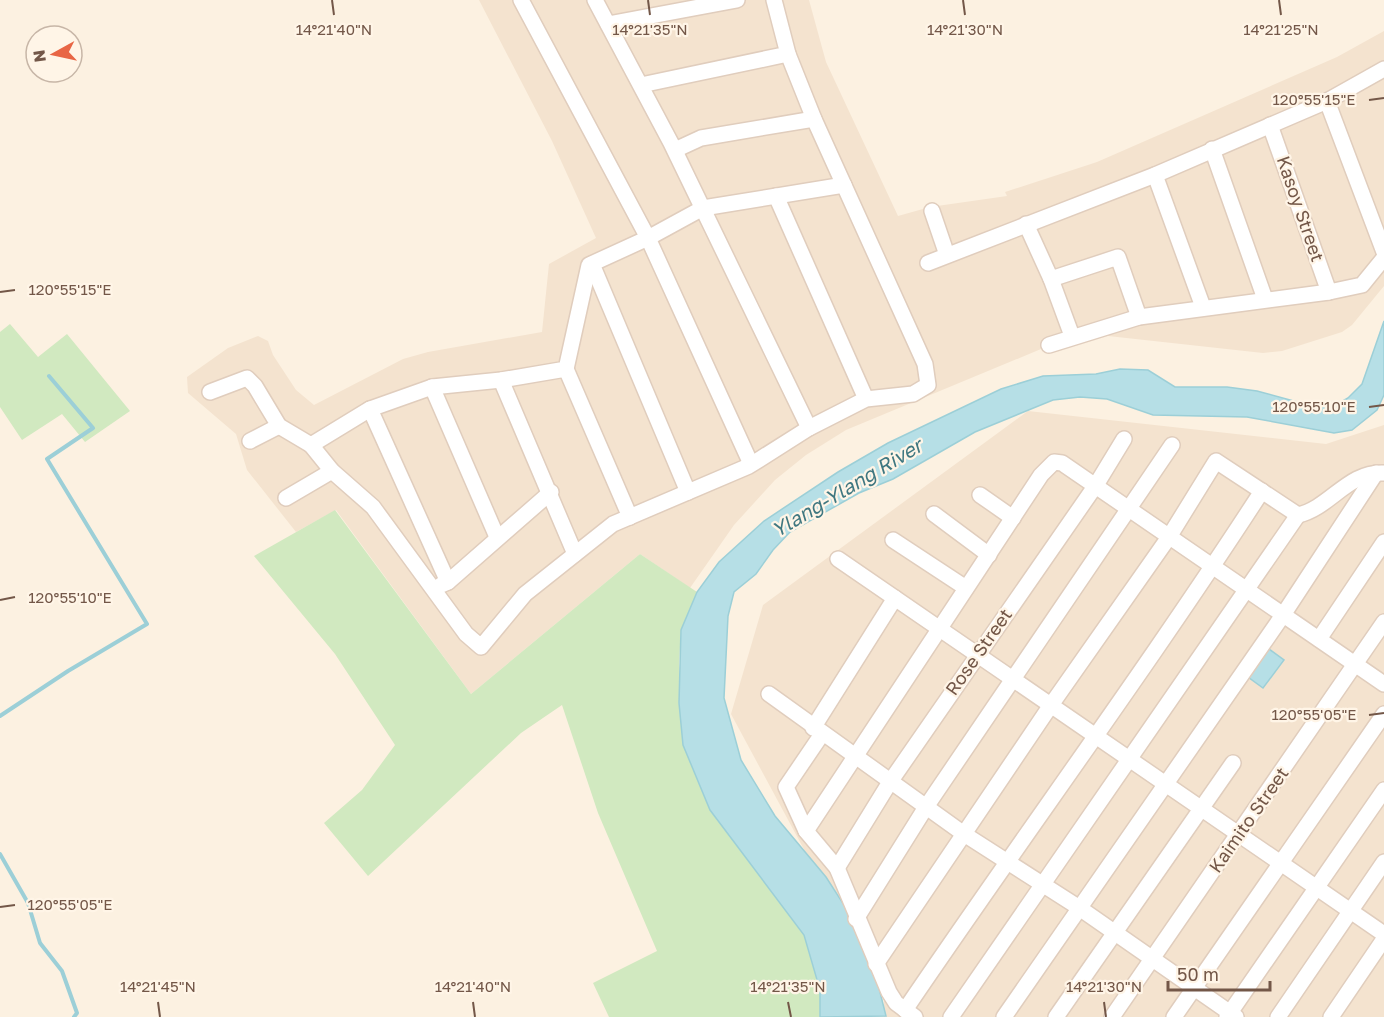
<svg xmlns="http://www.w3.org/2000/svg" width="1384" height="1017" viewBox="0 0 1384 1017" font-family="'Golos Text',sans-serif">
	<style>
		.residential { fill: #f4e3cf }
		.green { fill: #d1e9c0 }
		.water { fill: #b6dfe6; stroke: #9ccfd7; stroke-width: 1.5 }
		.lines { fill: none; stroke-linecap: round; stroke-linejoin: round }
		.stream { stroke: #9ccfd7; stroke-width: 4 }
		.minor-casing { stroke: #e0cdbd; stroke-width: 18 }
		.minor { stroke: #fff; stroke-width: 15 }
		.ticks { fill: none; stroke: #735748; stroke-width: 2 }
		.labels { text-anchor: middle; stroke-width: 4.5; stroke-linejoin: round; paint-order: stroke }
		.street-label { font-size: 18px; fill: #735748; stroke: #fff5e7 }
		.water-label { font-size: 20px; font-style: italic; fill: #3f7780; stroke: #fff5e7 }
		.ticks-label { font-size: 15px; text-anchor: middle; fill: #735748; stroke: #fff5e7; stroke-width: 4.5; stroke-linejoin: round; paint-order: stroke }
	</style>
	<rect width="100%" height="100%" fill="#fcf1e1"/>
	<!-- residential -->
	<g class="residential">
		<path d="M479,0H809L826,62L898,216L930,207L1007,196L1005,192L1097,162L1337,57L1384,31V286L1352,325L1342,332L1282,351L1263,353L1099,335L1041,349L846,430L806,455L775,480L734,525L690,588L640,554L471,694L336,510L296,532L247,470L236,434L188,393L187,377L228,348L258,336L268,341L273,355L296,390L314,405L403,359L428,352L542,332L549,264L596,238L552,141Z"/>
		<path d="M1028,411L1326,444L1384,425V1017H884V993L848,907L807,855L731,714L763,605Z"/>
	</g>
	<!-- green -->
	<g class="green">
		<path d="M10,324L38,357L67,334L130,411L85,442L62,414L22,440L0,407V332Z"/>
		<path d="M335,510L471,694L640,554L697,592L681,630L679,664L683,745L710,810L804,935L820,990V1017H609L593,983L657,951L598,813L562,705L521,733L368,876L324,823L362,790L395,745L335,654L254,556Z"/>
	</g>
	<!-- water -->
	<g class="water">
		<path d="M1384,321V395L1377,410L1352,430L1334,433L1247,417L1153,415L1107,399L1080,397L1053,400L975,432L893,479L859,493L790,532L773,550L756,574L734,592L728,616L724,698L741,760L775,816L826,877L846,908L876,976L886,1016L820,1017V990L804,935L710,810L683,745L679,703L681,630L697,592L719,562L764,521L838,472L888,443L1001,389L1043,376L1096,374L1120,369L1148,370L1175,387H1227L1257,391L1312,406L1332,407L1348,398L1362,384Z"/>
		<path d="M1269,649L1284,660L1263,688L1248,677Z"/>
	</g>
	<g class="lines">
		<!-- stream -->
		<g class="stream">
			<path d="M0,716L68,671L147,624L47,459L93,428L49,376"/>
			<path d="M0,854L28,903L40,943L62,971L77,1013L74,1017"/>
		</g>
		<!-- minor casing -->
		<g class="minor-casing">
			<g id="minor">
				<path d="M595,0L671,143L809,428"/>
				<path d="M608,24L737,0"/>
				<path d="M641,85L788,54L774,0"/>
				<path d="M1327,101L1384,252"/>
				<path d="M1270,125L1329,292"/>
				<path d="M1212,149L1265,299"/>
				<path d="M675,150L701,138L814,119"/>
				<path d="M1155,175L1203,307"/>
				<path d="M776,196L866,399"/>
				<path d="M932,211L947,255"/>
				<path d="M1026,224L1051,279L1072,336"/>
				<path d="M928,263L1155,175L1327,101L1384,69"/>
				<path d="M592,264L688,492"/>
				<path d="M1051,279L1118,257L1139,317"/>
				<path d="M1049,345L1139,317L1329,292L1362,285L1384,258"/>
				<path d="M566,369L630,517"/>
				<path d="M501,380L575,554"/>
				<path d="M432,387L497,537"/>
				<path d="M210,392L247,378L255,386L279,426L311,445L370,409L432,387L501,380L566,369L589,265L648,238L521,0"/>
				<path d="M370,409L448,582"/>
				<path d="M250,441L279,426"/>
				<path d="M311,445L332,471L373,507L466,634L481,647L525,594L613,524L749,466L809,428L866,399L913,394L928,385L925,364L814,119L788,54"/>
				<path d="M751,464L648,238L703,208L844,185"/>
				<path d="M980,495L1013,518"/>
				<path d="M286,498L332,471"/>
				<path d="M934,514L989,555"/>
				<path d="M893,540L966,588"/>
				<path d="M838,559L1384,934"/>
				<path d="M441,585L448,582L551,492"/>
				<path d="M1319,639L1384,542"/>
				<path d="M769,694L964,834L1078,907L1236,1017"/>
				<path d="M813,728L895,598"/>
				<path d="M822,734L786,787L806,831L837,868L889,992L896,1003L915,1017"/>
				<path d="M806,831L1041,475L1054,462L1062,463L1384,684"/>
				<path d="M837,868L890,782L1096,485L1124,439"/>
				<path d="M856,919L926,807L1172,445"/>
				<path d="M876,964L1051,705L1169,537L1216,461L1298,515C1330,508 1348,471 1384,473"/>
				<path d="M905,1010C1023,836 1148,667 1262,491"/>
				<path d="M951,1017L1298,515"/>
				<path d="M1004,1017L1283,615L1376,473"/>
				<path d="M1056,1017L1233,763"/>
				<path d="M1112,1017L1384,622"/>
				<path d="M1174,1017L1384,714"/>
				<path d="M1227,1017L1384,790"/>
				<path d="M1278,1017L1384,862"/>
				<path d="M1331,1017L1384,939"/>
			</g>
		</g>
		<!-- minor -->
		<use href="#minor" class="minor"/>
	</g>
	<!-- ticks -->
	<path class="ticks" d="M332,0L334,15M648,0L650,15M963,0L965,15M1279,0L1281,15M1369,100L1384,98M0,292L15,290M1369,407L1384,405M0,600L15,597M1369,715L1384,713M0,907L15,905M158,1002L160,1017M473,1002L475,1017M788,1002L791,1017M1104,1002L1106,1017"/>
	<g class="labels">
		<!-- street labels -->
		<g class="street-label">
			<text transform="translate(1300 209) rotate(71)" y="6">Kasoy Street</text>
			<text transform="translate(979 652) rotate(-55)" y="6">Rose Street</text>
			<text transform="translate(1249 820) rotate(-55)" y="6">Kaimito Street</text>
		</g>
		<!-- water labels -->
		<g class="water-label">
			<text transform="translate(847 488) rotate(-31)" y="7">Ylang-Ylang River</text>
		</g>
	</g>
	<g class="ticks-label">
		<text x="334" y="35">14°21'40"N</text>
		<text x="650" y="35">14°21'35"N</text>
		<text x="965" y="35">14°21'30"N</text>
		<text x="1281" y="35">14°21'25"N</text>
		<text x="1314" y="105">120°55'15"E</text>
		<text x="70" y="295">120°55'15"E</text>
		<text x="1314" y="412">120°55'10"E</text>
		<text x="70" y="603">120°55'10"E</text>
		<text x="1314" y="720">120°55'05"E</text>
		<text x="70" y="910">120°55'05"E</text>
		<text x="158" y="992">14°21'45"N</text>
		<text x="473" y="992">14°21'40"N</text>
		<text x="788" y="992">14°21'35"N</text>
		<text x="1104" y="992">14°21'30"N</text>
	</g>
	<!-- north arrow -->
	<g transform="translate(54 54) rotate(262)"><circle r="28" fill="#fff5e7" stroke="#c7b6a7" stroke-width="1.5"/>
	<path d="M0-4.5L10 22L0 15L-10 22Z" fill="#e86645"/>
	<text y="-9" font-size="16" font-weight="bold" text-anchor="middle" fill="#735748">N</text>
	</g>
	<!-- scale -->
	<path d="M1168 981v9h102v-9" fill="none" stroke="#735748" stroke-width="3"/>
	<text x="1177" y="981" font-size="18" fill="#735748" stroke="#fff5e7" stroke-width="4.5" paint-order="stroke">50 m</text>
</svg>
